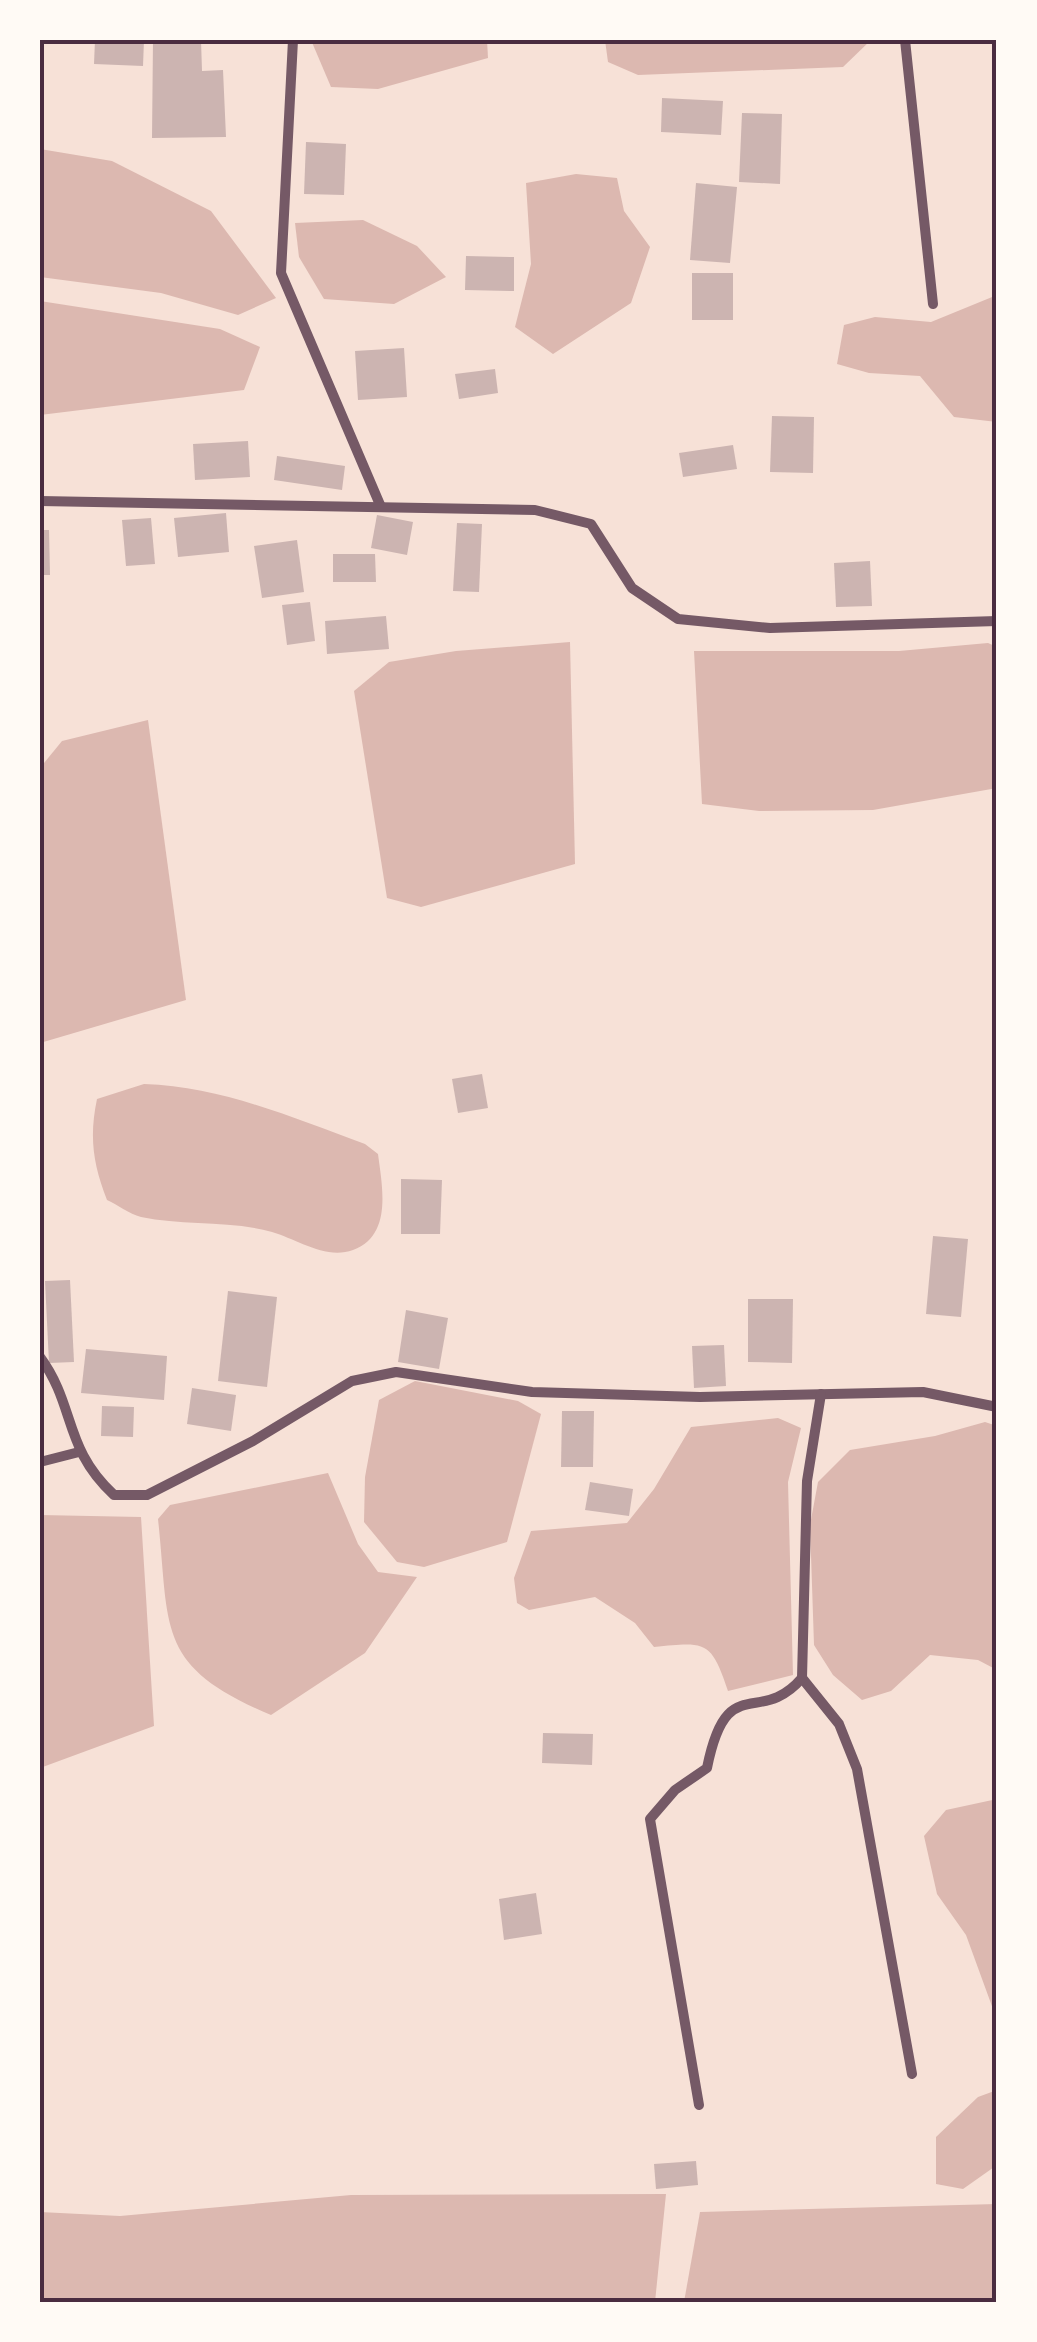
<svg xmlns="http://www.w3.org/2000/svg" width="1037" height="2342" viewBox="0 0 1037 2342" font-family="Mulish,sans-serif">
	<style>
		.water { fill: #dcb8b0 }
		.building { fill: #ccb4b1 }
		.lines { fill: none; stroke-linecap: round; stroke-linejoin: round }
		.minor { stroke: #755966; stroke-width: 10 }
		.neatline { fill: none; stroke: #4a2c40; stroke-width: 4 }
	</style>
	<rect width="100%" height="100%" fill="#f7e1d7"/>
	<!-- water -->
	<g class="water">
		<path d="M311,40H487L488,58L378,89L331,87Z"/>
		<path d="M605,40H871L843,67L638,75L608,62Z"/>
		<path d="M40,149L112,161L211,211L276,298L238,315L161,293L40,277Z"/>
		<path d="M576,174L617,178L624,211L650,247L631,303L553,354L515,327L531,264L526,183Z"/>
		<path d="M363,220L417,246L446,277L394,304L324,299L299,257L295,223Z"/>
		<path d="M997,295V422L954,417L920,376L869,373L837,364L844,325L875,317L931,322Z"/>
		<path d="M40,301L220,329L260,347L244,390L40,415Z"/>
		<path d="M570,642L575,864L421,907L387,898L354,691L389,662L456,651Z"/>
		<path d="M988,643L997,647V788L873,810L759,811L702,804L694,651H899Z"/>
		<path d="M148,720L186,1000L40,1043V768L62,741Z"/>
		<path d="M144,1084C223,1087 291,1117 365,1144L378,1154C382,1186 393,1235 353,1250C325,1260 297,1239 272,1232C230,1220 183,1226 141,1217C129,1214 118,1205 107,1200C93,1164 89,1137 97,1099Z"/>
		<path d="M415,1381L518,1401L541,1414L507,1542L424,1567L397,1562L364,1522L365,1477L379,1400Z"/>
		<path d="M778,1418L801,1428L788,1482L793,1675L728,1691C711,1640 706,1642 654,1647L635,1623L595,1597L529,1610L517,1603L514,1578L531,1531L627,1523L654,1489L691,1427Z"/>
		<path d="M985,1422L997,1426V1670L978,1660L930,1655L891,1691L862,1700L833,1675L814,1645L810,1525L818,1482L850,1450L935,1436Z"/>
		<path d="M328,1473L358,1544L378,1572L417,1577L365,1653L271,1715C155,1666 170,1630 158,1519L170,1505Z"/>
		<path d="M40,1515L141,1517L154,1726L40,1768Z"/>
		<path d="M997,1799V2020L966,1935L937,1894L924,1836L946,1810Z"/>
		<path d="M997,2090V2165L963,2189L936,2184V2137L978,2097Z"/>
		<path d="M666,2194L655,2302H40V2212L120,2216L351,2195Z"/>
		<path d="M997,2204V2302H684L700,2212Z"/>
	</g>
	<!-- building -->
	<g class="building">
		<path d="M95,40H144L143,66L94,64Z"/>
		<path d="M153,40H201L202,71L223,70L226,137L152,138Z"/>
		<path d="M662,98L723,101L721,135L661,132Z"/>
		<path d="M742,113L782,114L780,184L739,182Z"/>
		<path d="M306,142L346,144L344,195L304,194Z"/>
		<path d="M696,183L737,187L730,263L690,260Z"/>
		<path d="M466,256L514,257V291L465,290Z"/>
		<rect x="692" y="273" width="41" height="47"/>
		<path d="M404,348L407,397L358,400L355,351Z"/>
		<path d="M495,369L498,393L459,399L455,374Z"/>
		<path d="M772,416L814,417L813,473L770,472Z"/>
		<path d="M248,441L250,477L195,480L193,444Z"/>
		<path d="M733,445L737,469L683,477L679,453Z"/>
		<path d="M277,456L345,466L342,490L274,480Z"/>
		<path d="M226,513L229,552L178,557L174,518Z"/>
		<path d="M377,515L413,522L407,555L371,548Z"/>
		<path d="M151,518L155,564L126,566L122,520Z"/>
		<path d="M457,523L482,524L479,592L453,591Z"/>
		<path d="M40,530H49L50,575H40Z"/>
		<path d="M297,540L304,592L262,598L254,546Z"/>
		<path d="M333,554H375L376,582H333Z"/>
		<path d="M870,561L872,606L836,607L834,563Z"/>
		<path d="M310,602L315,641L287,645L282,605Z"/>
		<path d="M386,616L389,649L327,654L325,621Z"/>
		<path d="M482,1074L488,1108L458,1113L452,1079Z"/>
		<path d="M401,1179L442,1180L440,1234H401Z"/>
		<path d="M933,1236L968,1239L961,1317L926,1314Z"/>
		<path d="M70,1280L74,1362L49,1363L45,1281Z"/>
		<path d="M228,1291L277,1297L267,1387L218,1381Z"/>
		<path d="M748,1299H793L792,1363L748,1362Z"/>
		<path d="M406,1310L448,1318L439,1369L398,1362Z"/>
		<path d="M724,1345L726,1386L694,1388L692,1346Z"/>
		<path d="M86,1349L167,1356L164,1400L81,1393Z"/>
		<path d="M192,1388L236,1395L231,1431L187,1424Z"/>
		<path d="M102,1406L134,1407L133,1437L101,1436Z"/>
		<path d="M562,1411H594L593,1467H561Z"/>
		<path d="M590,1482L633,1489L629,1516L585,1510Z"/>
		<path d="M543,1733L593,1734L592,1765L542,1763Z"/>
		<path d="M536,1893L542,1934L504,1940L499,1899Z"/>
		<path d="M696,2161L698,2185L656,2189L654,2164Z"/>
	</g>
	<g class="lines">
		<!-- minor -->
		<g class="minor">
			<path d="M293,40L281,273L381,507"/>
			<path d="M905,40L933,304"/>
			<path d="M40,501L535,510L591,524L632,588L678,619L770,628L997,621"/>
			<path d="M40,1357C76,1406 63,1448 114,1495H147L253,1441L352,1381L396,1372L532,1392L700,1397L923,1392L997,1407"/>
			<path d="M40,1462L79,1452"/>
			<path d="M802,1678L839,1724L857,1769L912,2074"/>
			<path d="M699,2105L650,1819L675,1790L707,1768C727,1669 759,1728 802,1678L807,1481L821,1394"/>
		</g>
	</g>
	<!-- border -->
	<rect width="1037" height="2342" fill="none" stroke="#fffaf5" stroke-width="85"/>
	<rect x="42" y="42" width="952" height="2258" class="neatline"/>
</svg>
